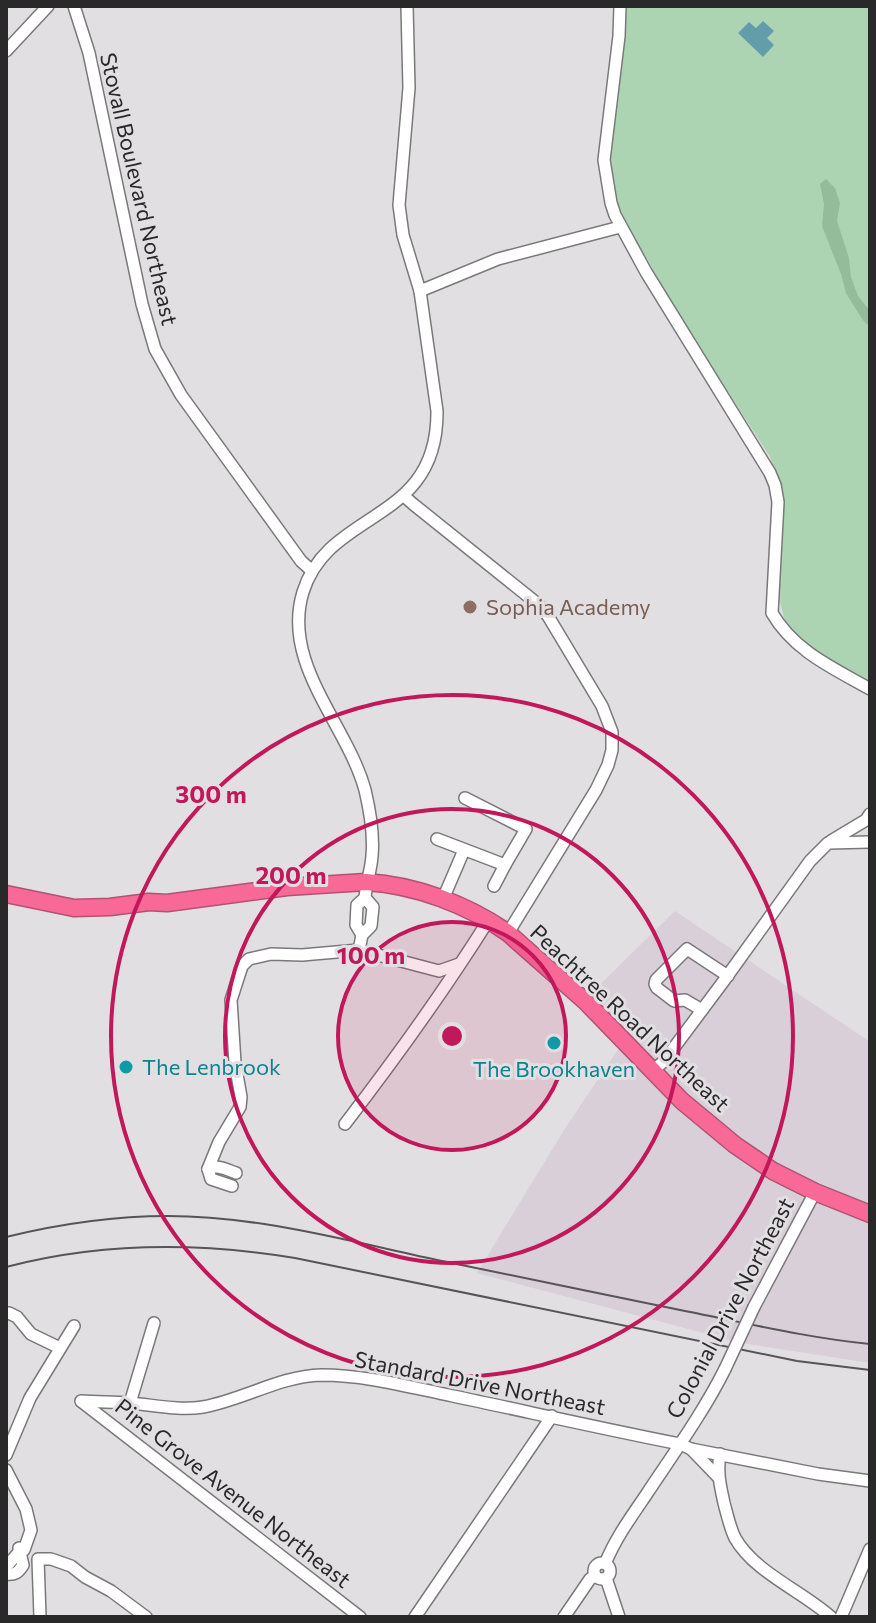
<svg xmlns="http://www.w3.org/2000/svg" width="876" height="1623" viewBox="0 0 876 1623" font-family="Commissioner,sans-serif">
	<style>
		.built { fill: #d8cfd8 }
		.green { fill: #acd4b3 }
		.forest { fill: #94bc9b }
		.water { fill: #639daa }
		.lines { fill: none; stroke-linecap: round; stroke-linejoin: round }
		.minor-casing { stroke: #7b787b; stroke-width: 14 }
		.highway-casing { stroke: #b05372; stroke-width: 19 }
		.minor { stroke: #fff; stroke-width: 11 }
		.highway { stroke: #f86998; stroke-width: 16 }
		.rail { stroke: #565556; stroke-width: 2 }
		.minor-bridge-casing { stroke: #7b787b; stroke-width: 14; stroke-linecap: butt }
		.minor-bridge { stroke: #fff; stroke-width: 11 }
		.ring { fill: none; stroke: #c2185b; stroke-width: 4 }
		.education-dot { fill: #8d6e63; stroke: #e2dfe2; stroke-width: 3 }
		.culture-dot { fill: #0f9aa8; stroke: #e2dfe2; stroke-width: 3 }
		.labels { text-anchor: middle; stroke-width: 6; stroke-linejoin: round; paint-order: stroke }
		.street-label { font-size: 22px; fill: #2a292a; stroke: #e2dfe2 }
		.education-label { font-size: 22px; fill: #785e54; stroke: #e2dfe2; text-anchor: start }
		.culture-label { font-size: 22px; fill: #0d838f; stroke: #e2dfe2; text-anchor: start }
		.centre { fill: #c2185b; stroke: #e2dfe2; stroke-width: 4 }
		.ring-label { font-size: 24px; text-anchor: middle; font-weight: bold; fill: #c2185b; stroke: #e2dfe2; stroke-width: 6; stroke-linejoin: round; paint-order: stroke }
	</style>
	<rect width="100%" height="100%" fill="#e2dfe2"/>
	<!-- built -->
	<path class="built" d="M675,911L870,1042V1363L741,1343L477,1273L564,1130L623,1042L587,997Z"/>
	<!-- green -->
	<path class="green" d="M625,6H870V683L824,658L787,630L777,590V479L770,457L671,303L646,257L631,237L617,205L609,167L624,48Z"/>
	<!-- forest -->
	<path class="forest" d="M826,179L835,188L840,203L837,221L849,258L851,277L858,296L870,311L869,326L862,319L846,293L841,274L822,226L824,204L820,184Z"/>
	<!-- water -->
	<path class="water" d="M763,21L774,31L767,38L774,45L763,57L738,33L749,22L756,28Z"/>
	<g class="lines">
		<!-- minor casing -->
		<g class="minor-casing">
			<g id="minor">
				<path d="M74,6L89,53L142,304L155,349L181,395L301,561L312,571"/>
				<path d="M620,6L619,36L604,160L611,203L615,215L646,272L770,473L775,485L778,502L772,613C794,651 833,668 870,689"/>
				<path d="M6,51L48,6"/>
				<path d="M420,291L498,259L620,227"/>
				<path d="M404,496L413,504L539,605L548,616L602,706L612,732V750L608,765L596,790L508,933"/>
				<path d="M465,798L526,829L505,865"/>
				<path d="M437,839L505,865L494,886"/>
				<path d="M831,841L866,820L870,814"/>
				<path d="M443,899L464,850"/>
				<path d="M362,935L356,925L357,905L365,898"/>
				<path d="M359,950L362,935L371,926L373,907L365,898C366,884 371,870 372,856C374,834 370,811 365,790C347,724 281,664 303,592C329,508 438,525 437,411L420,291L403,235L399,205L409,88L407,6"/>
				<path d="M702,1010L685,1000L674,1001L657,988L655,984L656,980L687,949L728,976"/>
				<path d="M653,1071L664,1061L723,982L810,861L828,843L870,842"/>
				<path d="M345,1124C395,1059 444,991 488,921"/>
				<path d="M208,1169C217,1164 227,1170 236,1173"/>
				<path d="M232,1186L211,1179L208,1169L219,1142L240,1107L241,1097L235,1063L231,1000L242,966L249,959L271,954L302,955L359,950L439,971L459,964"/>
				<path d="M754,1307L815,1192"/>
				<path d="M6,1314L9,1313L17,1317L31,1334L60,1348"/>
				<path d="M81,1401C98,1402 114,1402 130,1403C154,1405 179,1411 203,1407C243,1400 280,1376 321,1375C366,1375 409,1387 453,1396C529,1412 604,1429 680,1444L691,1449L818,1474L870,1481"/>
				<path d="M82,1402L360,1617"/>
				<path d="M130,1403L154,1323"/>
				<path d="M691,1449L718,1477"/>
				<path d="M720,1454C717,1472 720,1485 724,1503C727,1514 730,1528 735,1538C754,1572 802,1591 831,1617"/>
				<path d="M6,1455L30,1398L74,1326"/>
				<path d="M6,1470L26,1509L31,1530L24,1550L19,1552L6,1567"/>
				<circle cx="602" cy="1571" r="8"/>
				<path d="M605,1564C615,1539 631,1517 646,1495C673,1454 703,1413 725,1369"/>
				<path d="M6,1574C15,1575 18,1573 23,1565L19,1548"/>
				<path d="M606,1578L619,1617"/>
				<path d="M40,1617L38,1559H51L71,1566L85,1577L111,1591L146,1617"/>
				<path d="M415,1617L552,1416"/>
				<path d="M564,1617L590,1579L595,1576"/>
				<path d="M841,1617L870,1549"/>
			</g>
		</g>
		<!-- highway casing -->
		<g class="highway-casing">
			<path id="highway" d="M6,894L74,908L110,907L149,902L167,903L287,887L366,882C416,885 468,905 508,933L586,1002L682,1101L735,1145L773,1171L815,1192L870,1214"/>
		</g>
		<!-- minor -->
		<use href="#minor" class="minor"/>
		<!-- highway -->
		<use href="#highway" class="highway"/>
		<!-- rail -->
		<g class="rail">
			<path d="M6,1237C59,1224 113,1216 168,1216C260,1216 352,1242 442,1261C523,1278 604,1294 685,1311C746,1323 808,1338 870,1344"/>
			<path d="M6,1267C101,1242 198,1242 295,1258L797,1361L870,1370"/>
		</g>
		<!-- minor-bridge casing -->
		<g class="minor-bridge-casing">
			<path id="minor-bridge" d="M725,1369L754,1307"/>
		</g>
		<!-- minor-bridge -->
		<use href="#minor-bridge" class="minor-bridge"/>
	</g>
	<!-- distance rings -->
	<circle cx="452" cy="1036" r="114" fill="#c2185b" fill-opacity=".12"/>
	<g class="ring">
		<circle cx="452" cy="1036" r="114"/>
		<circle cx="452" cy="1036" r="227"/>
		<circle cx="452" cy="1036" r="341"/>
	</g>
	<!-- markers -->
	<circle class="education-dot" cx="470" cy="607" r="8"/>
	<g class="culture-dot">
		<circle cx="554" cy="1043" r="8"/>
		<circle cx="126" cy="1067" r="8"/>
	</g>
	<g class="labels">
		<!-- street labels -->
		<g class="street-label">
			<text transform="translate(139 189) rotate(77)" y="8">Stovall Boulevard Northeast</text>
			<text transform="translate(630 1018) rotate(43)" y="8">Peachtree Road Northeast</text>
			<text transform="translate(730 1308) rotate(-62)" y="8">Colonial Drive Northeast</text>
			<text transform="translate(480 1383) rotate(11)" y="8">Standard Drive Northeast</text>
			<text transform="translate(233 1493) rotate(38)" y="8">Pine Grove Avenue Northeast</text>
		</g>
		<!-- education labels -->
		<g class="education-label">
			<text x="486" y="615">Sophia Academy</text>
		</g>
		<!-- culture labels -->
		<g class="culture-label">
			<text x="142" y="1075">The Lenbrook</text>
			<text x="554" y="1077" text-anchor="middle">The Brookhaven</text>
		</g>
	</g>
	<circle cx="452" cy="1036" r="12" class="centre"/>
	<g class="ring-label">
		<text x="211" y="803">300 m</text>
		<text x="291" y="884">200 m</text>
		<text x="371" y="964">100 m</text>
	</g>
	<!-- border -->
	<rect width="876" height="1623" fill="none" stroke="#2a292a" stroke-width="16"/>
</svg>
